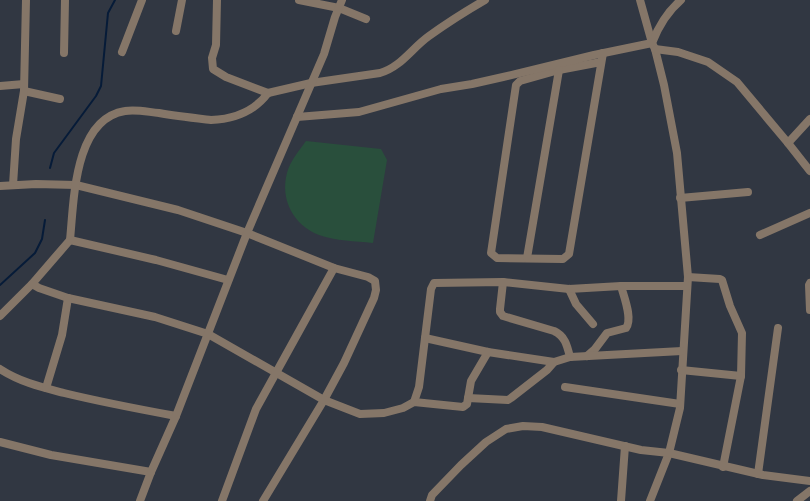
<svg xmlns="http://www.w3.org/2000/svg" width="810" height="501" viewBox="0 0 810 501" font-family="'Asap Condensed',sans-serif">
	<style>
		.green { fill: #294f3c }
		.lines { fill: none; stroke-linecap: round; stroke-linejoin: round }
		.stream { stroke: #061b38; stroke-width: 2 }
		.minor { stroke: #857668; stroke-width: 8 }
	</style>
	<rect width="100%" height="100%" fill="#313742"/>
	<!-- green -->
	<path class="green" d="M306,141L381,149L387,160L373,243C355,241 336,241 319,235C293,225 280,199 287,173C290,161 299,151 306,141Z"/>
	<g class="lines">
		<!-- stream -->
		<g class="stream">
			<path d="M50,168L54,153L96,96L101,86L108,13L115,0"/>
			<path d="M0,285L35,253L42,239L45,220"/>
		</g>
		<!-- minor -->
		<g class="minor">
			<path d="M217,0L216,45L212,58L213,69L226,77L268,93"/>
			<path d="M299,0L339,8L366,19"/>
			<path d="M640,0L652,43L655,49L664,85L677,153L688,277L680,408L669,453L650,501"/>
			<path d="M176,31L182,0"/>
			<path d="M655,49L678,52L708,62L737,82L788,143L810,171"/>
			<path d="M122,52L142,0"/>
			<path d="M64,53L65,0"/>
			<path d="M601,62L559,70L520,81L516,85L491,253L497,258L563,259L569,254L603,53"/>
			<path d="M0,86L24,84"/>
			<path d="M24,91L60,99"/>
			<path d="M297,117L359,112L441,89L472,84L503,77L594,55L652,43C659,25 667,12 681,0"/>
			<path d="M788,143L810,119"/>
			<path d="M13,185L16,139L24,91L26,0"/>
			<path d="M0,186L36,184L76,185L178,210L247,233L334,268L368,277L375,281L376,290L374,298L344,363L324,400L263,501"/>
			<path d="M680,198L748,192"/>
			<path d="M760,235L810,213"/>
			<path d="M70,240C74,200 74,119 125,111C136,109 148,112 159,113C176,116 194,118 211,120C234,119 254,112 268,93L311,83L380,73C401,67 412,48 429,36C447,23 466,11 485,0"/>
			<path d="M527,258L559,70"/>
			<path d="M688,277L720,279L722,280L730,306L742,333L741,376L723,467"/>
			<path d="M503,282L500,309V312L503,316L554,331C565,336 567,345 570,357"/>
			<path d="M810,283L809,285L810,310"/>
			<path d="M32,284L70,240L156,260L228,280"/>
			<path d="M569,289L576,304L593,324"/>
			<path d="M0,316L32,284L39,288L68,298L155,317L208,334L324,400L360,414L384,413L403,408L414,402L463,407L467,404L471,381L488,352"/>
			<path d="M425,338L488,352L554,362"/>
			<path d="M587,356L595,349L607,333L626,328C633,319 624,297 621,286"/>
			<path d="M0,369C20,382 41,387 64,393C101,402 138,409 176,416"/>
			<path d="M681,370L741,376"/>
			<path d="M565,387L680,404"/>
			<path d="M46,388L62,335L68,298"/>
			<path d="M468,398L508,400L511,398L547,370L554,362L570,357L682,351"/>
			<path d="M414,402L419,387L431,289L434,283L503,282L569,289L621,286H687"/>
			<path d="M0,442L51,455L151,472"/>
			<path d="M758,474L778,328"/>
			<path d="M140,501L151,472L176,416L247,233L324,54L335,17L342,0"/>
			<path d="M222,501L256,409L334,268"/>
			<path d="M430,501L432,495L461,465L486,442L506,429L523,426L542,427L641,450L669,453L763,475L810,481"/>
			<path d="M621,501L625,446"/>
			<path d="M797,501L810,491"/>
		</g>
	</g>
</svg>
